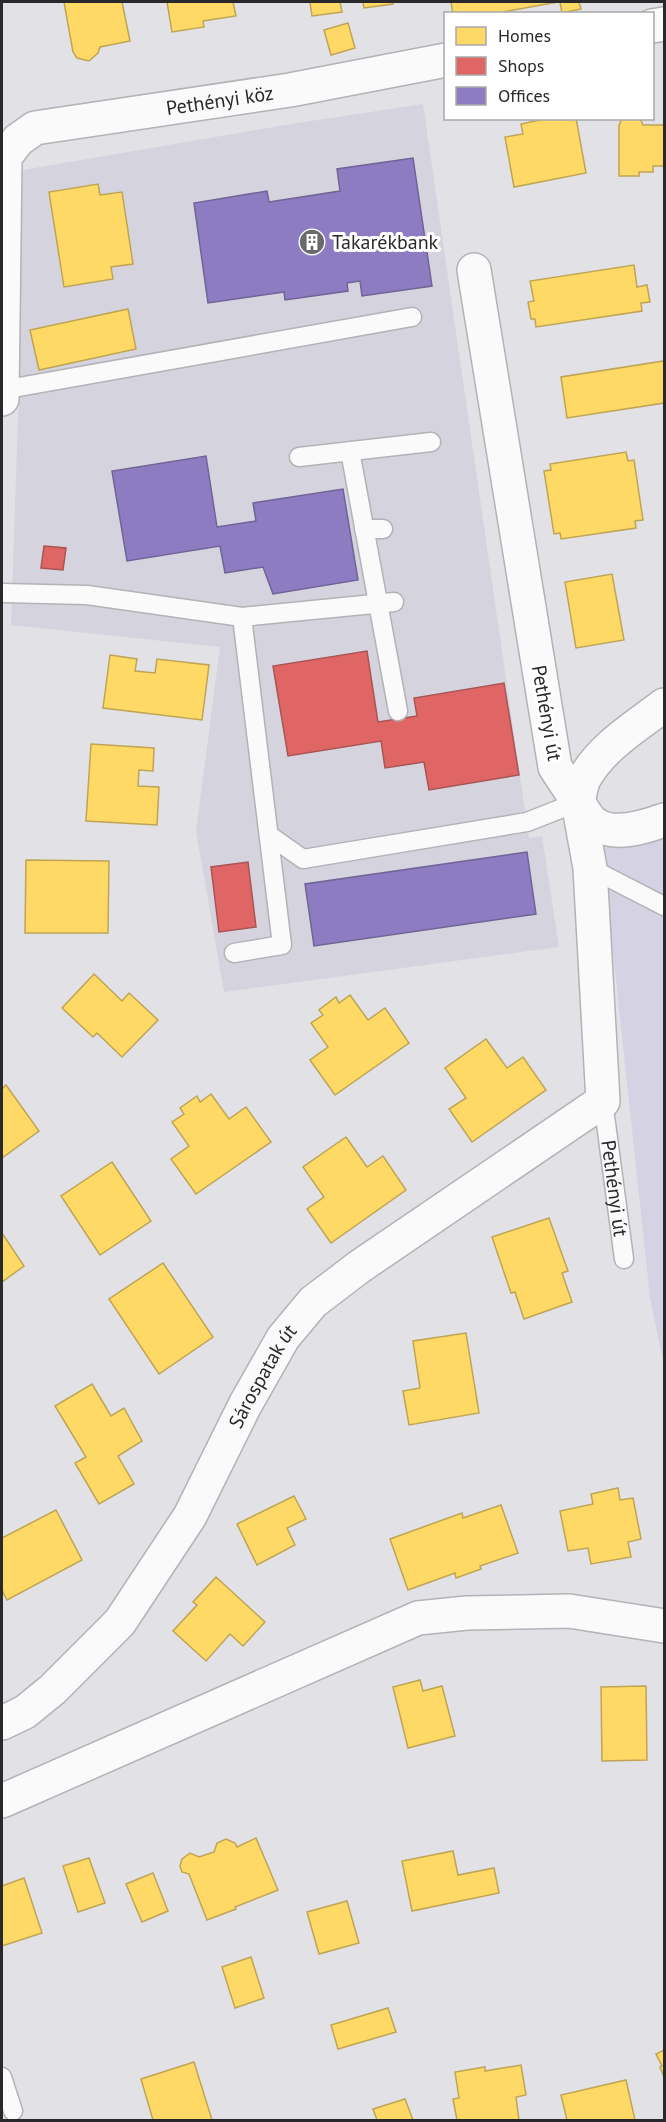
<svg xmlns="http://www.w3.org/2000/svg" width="666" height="2122" viewBox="0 0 666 2122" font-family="'PT Sans',sans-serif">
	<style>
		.built { fill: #d5d3dd }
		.green { fill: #d5d2e3 }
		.homes { fill: #ffd966; stroke: #bfa454; stroke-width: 1.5 }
		.shops { fill: #e06666; stroke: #a95454; stroke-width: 1.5 }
		.offices { fill: #8e7cc3; stroke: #706395; stroke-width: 1.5 }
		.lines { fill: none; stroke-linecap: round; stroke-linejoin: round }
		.service-casing { stroke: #b3b2b6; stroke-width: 21 }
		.minor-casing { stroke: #b3b2b6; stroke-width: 36 }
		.service { stroke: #fbfafb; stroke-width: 18 }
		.minor { stroke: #fbfafb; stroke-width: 33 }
		.labels { text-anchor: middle; stroke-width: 6; stroke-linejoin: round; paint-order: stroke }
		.street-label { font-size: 20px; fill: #29292b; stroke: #fff }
		.poi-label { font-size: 20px; fill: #29292b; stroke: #fff; text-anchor: start }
	</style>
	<rect width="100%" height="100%" fill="#e2e1e6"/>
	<!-- built -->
	<path class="built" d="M423,104L529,838L542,836L559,947L224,992L196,831L220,647L11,625L19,388L23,170L291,124Z"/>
	<!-- green -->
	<path class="green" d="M664,827V1366L650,1298L602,849Z"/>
	<!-- homes -->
	<g class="homes">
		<path d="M64,2H122L130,41L100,47L98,53L89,61L77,58L73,52Z"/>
		<path d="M167,2H233L236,16L203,21L204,27L172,32Z"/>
		<path d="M310,2H340L342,12L312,16Z"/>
		<path d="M363,2H393V4L364,8Z"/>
		<path d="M451,2H558L492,14H453Z"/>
		<path d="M560,2H579L581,9L562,13Z"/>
		<path d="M348,23L355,48L331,55L324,30Z"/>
		<path d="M549,118H576L586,173L514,187L505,137L523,134L521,124Z"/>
		<path d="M622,118H640L643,125H664V166H653V172H639V176H619V126Z"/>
		<path d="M98,184L100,195L122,192L133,264L111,267L113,279L64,287L49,192Z"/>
		<path d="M634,265L637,287L647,285L650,302L641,303L642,311L536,327L535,319H531L528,302L534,301L530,281Z"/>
		<path d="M128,309L136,349L39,370L30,330Z"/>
		<path d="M664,361V403L567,418L561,377Z"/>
		<path d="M626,452L628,461L634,460L643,520L635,521L636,528L561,539L560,533L554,534L544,471L551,470L550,464Z"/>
		<path d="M612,574L624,640L576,648L565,582Z"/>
		<path d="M110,655L137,659L135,671L155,673L157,659L209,665L202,720L103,708Z"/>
		<path d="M91,744L154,748L153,771L139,770L138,786L159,787L157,825L86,821Z"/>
		<path d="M26,860L109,861L108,933H25Z"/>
		<path d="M94,974L122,1001L129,993L158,1020L122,1057L97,1033L93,1037L62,1008Z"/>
		<path d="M350,995L368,1020L385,1008L409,1043L335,1095L310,1060L328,1047L311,1023L323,1015L319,1010L336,997L339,1003Z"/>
		<path d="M486,1039L507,1068L523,1057L546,1090L472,1142L449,1109L466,1098L445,1068Z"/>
		<path d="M6,1085L39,1131L2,1158V1089Z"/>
		<path d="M211,1094L229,1119L246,1107L271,1142L196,1194L171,1159L189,1146L172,1122L184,1114L180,1108L197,1096L200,1102Z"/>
		<path d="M346,1137L367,1167L383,1156L406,1190L331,1243L307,1209L324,1197L303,1167Z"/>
		<path d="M112,1162L151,1221L100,1255L61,1196Z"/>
		<path d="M549,1218L568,1271L562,1273L572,1302L524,1319L515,1292L511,1293L492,1237Z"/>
		<path d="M2,1233L24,1266L2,1282Z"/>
		<path d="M163,1263L213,1337L159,1374L109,1299Z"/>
		<path d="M466,1333L479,1413L409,1425L403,1391L420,1388L413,1341Z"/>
		<path d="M92,1384L111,1416L124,1408L142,1441L118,1456L134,1484L99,1504L75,1463L86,1457L55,1406Z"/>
		<path d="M618,1488L620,1500L633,1498L641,1539L628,1542L631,1557L591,1564L588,1548L568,1551L560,1511L593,1504L591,1494Z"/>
		<path d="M294,1496L306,1519L287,1528L295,1545L257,1565L237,1524Z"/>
		<path d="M501,1505L518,1553L480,1566L481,1569L456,1578L455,1573L408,1590L390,1539L462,1513L463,1518Z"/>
		<path d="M56,1510L82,1560L7,1600L2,1590V1538Z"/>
		<path d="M216,1577L265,1622L243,1646L230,1634L206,1661L173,1631L197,1605L193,1602Z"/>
		<path d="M420,1680L423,1691L442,1686L455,1736L408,1748L393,1687Z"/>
		<path d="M646,1686L647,1760L602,1761L601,1687Z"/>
		<path d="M256,1838L278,1890L235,1907L236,1909L207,1920L189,1874L182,1872L180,1866L182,1859L190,1853L199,1857L214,1852L217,1843L226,1839L235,1843L237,1847Z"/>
		<path d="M453,1851L458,1875L494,1868L499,1893L412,1911L402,1861Z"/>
		<path d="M89,1858L105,1903L78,1912L63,1866Z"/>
		<path d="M153,1873L168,1911L142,1922L126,1884Z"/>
		<path d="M24,1878L42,1933L2,1946V1886Z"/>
		<path d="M347,1901L359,1943L319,1954L307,1912Z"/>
		<path d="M251,1957L264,1998L235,2008L222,1967Z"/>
		<path d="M388,2008L396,2032L338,2049L331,2025Z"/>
		<path d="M664,2050V2077L660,2067L662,2066L656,2054Z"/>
		<path d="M194,2062L212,2120H153L141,2079Z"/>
		<path d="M521,2065L526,2095L516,2097L519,2120H457L453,2099L459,2098L455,2072L485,2067V2071Z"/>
		<path d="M626,2080L635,2120H567L561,2095Z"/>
		<path d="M405,2099L413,2120H377L373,2109Z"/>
	</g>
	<!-- shops -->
	<g class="shops">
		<path d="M44,546L66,548L63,570L41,568Z"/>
		<path d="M367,651L378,722L417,716L414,698L504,683L519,775L429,790L424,762L385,768L381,741L288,756L273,666Z"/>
		<path d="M248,862L256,927L219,932L211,867Z"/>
	</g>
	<!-- offices -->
	<g class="offices">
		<path d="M413,158L432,286L362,296L360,281L347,283L348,291L285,300L284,292L208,303L194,203L267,191L269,202L340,191L337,169Z"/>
		<path d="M206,456L217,527L256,521L253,503L343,489L358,580L273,594L263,567L225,573L220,546L127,561L112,471Z"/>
		<path d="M527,852L536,914L314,946L305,884Z"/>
	</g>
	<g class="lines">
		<!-- service casing -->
		<g class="service-casing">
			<g id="service">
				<path d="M2,390L412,317"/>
				<path d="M350,451L398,711"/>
				<path d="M299,457L431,442"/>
				<path d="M364,529H383"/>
				<path d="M2,593L87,595L242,617L394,602"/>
				<path d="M269,835L303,859L527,822L578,802"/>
				<path d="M590,868L664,906"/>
				<path d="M234,953L282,945L242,617"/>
				<path id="s1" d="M603,1101L624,1259"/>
				<path d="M2,2077L13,2111"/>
			</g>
		</g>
		<!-- minor casing -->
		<g class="minor-casing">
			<g id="minor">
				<path d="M652,26L664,24"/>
				<path id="s2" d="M2,399L5,157L18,140L35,128L290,90L446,60"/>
				<path d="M578,802C580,794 581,785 584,779C601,747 637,726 664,705"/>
				<path d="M578,802C582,808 588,820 595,824C614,837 645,827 664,820"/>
				<path id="s3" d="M2,1723L25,1712L52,1690L120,1622L190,1516L245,1405L283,1338L313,1302L359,1267L603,1101L590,868L578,802L555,767L474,270"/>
				<path d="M2,1801L418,1618L467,1613L569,1611L664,1626"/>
			</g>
		</g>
		<!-- service -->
		<use href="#service" class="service"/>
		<!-- minor -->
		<use href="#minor" class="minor"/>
	</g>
	<!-- icons -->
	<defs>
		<g id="building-disc" transform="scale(1.35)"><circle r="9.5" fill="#6a696c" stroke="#fff"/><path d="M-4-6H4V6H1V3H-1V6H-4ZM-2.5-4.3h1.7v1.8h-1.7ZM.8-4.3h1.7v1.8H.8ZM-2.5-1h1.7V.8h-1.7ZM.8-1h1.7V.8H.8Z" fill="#fff"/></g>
	</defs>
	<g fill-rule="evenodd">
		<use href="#building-disc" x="312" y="242"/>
	</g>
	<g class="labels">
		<!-- street labels -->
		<g class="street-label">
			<text dy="7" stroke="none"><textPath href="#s2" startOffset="471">Pethényi köz</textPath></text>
			<text transform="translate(547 713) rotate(80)" y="7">Pethényi út</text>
			<text dy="7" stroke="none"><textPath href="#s1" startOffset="88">Pethényi út</textPath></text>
			<text dy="7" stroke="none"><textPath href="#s3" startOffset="441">Sárospatak út</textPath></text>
		</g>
		<!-- poi labels -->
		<g class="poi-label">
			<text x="332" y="249">Takarékbank</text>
		</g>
	</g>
	<!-- border -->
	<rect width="666" height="2122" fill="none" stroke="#29292b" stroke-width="6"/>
	<!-- legend -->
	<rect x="444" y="12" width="210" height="108" fill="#ffffff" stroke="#a9a9aa" stroke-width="1.5"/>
	<rect x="456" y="27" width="30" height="18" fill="#ffd966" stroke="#a9a9aa" stroke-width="1.5"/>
	<text x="498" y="42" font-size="18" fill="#29292b">Homes</text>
	<rect x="456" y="57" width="30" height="18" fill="#e06666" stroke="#a9a9aa" stroke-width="1.5"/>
	<text x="498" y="72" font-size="18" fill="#29292b">Shops</text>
	<rect x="456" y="87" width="30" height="18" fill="#8e7cc3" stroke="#a9a9aa" stroke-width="1.5"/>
	<text x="498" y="102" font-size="18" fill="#29292b">Offices</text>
</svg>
